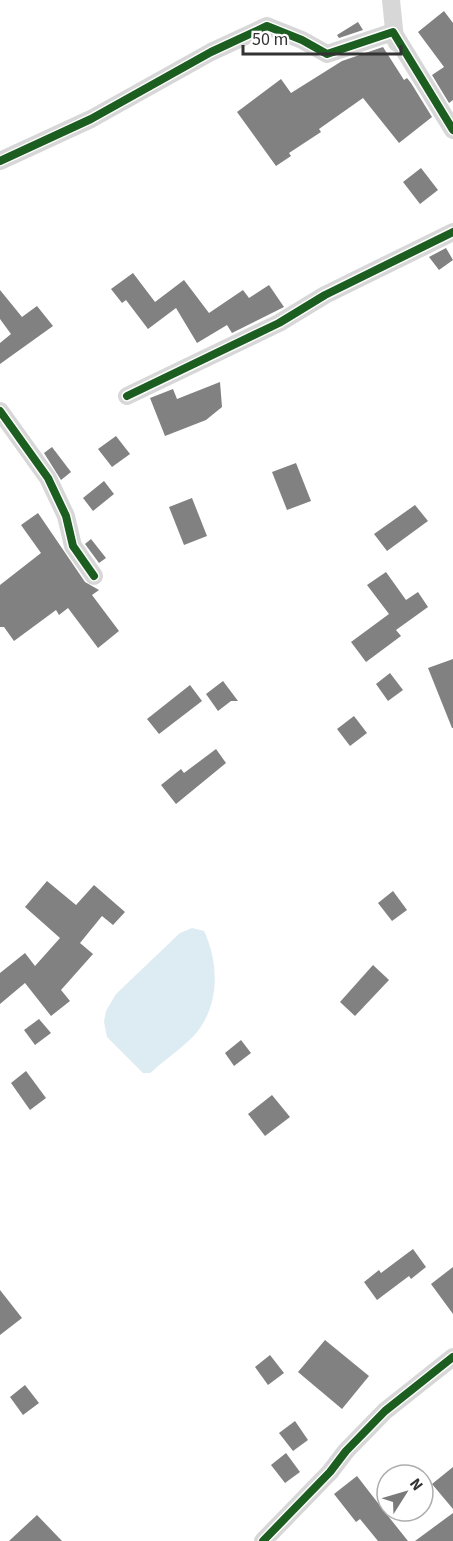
<svg xmlns="http://www.w3.org/2000/svg" width="453" height="1541" viewBox="0 0 453 1541" font-family="'Source Sans 3',sans-serif">
	<style>
		.water { fill: #ddebf3 }
		.building { fill: #818181 }
		.lines { fill: none; stroke-linecap: round; stroke-linejoin: round }
		.street { stroke: #d7d7d7; stroke-width: 18 }
		.cycleway-casing { stroke: #fff; stroke-width: 11 }
		.cycleway { stroke: #1b5e20; stroke-width: 8 }
	</style>
	<rect width="100%" height="100%" fill="#fff"/>
	<!-- water -->
	<path class="water" d="M192,928L204,931C218,961 220,999 200,1028C192,1041 167,1058 155,1069L150,1073H143L107,1037L104,1022L106,1011L116,994L180,933Z"/>
	<!-- building -->
	<g class="building">
		<path d="M444,11L453,23V100L449,103L432,75L444,67L418,32Z"/>
		<path d="M358,22L363,30L339,38L337,35Z"/>
		<path d="M383,47L404,80L407,78L411,83L432,117L399,143L363,98L319,129L321,132L289,153L291,156L276,166L237,112L281,79L291,93L342,61Z"/>
		<path d="M421,168L438,190L420,204L403,182Z"/>
		<path d="M446,248L453,260L439,270L429,257Z"/>
		<path d="M133,273L155,302L184,280L209,313L243,290L249,298L269,285L284,307L232,333L227,325L197,343L176,308L148,329L126,300L122,303L111,289Z"/>
		<path d="M0,290L22,317L37,306L53,326L0,364V343L11,334L0,319Z"/>
		<path d="M220,382L222,407L206,420L165,436L150,398L173,389L177,399Z"/>
		<path d="M116,436L130,454L112,467L98,449Z"/>
		<path d="M52,447L71,472L61,480L44,453Z"/>
		<path d="M296,463L311,501L287,510L272,472Z"/>
		<path d="M104,481L114,494L93,511L83,498Z"/>
		<path d="M192,498L207,536L184,545L169,507Z"/>
		<path d="M415,505L428,521L387,551L374,534Z"/>
		<path d="M38,513L85,582L99,590L92,595L119,631L98,648L68,608L59,615L56,610L14,641L4,627H0V585L41,553L21,525Z"/>
		<path d="M91,539L106,558L99,563L85,544Z"/>
		<path d="M386,572L406,600L418,592L428,607L396,630L401,636L366,662L351,642L389,614L367,585Z"/>
		<path d="M453,659V728H452L428,668Z"/>
		<path d="M390,673L403,690L388,701L376,684Z"/>
		<path d="M223,681L238,701H231L218,711L206,694Z"/>
		<path d="M190,685L202,701L159,734L147,719Z"/>
		<path d="M354,716L367,733L350,746L337,729Z"/>
		<path d="M216,749L226,763L176,804L161,785L181,769L184,773Z"/>
		<path d="M47,881L76,905L94,885L125,912L113,925L102,916L80,943L93,954L61,990L70,1001L51,1016L25,983L0,1004V973L25,953L35,966L60,938L25,907Z"/>
		<path d="M393,891L407,910L392,921L378,903Z"/>
		<path d="M373,965L389,980L355,1016L340,1002Z"/>
		<path d="M39,1019L51,1033L35,1045L24,1030Z"/>
		<path d="M241,1040L251,1053L234,1066L225,1053Z"/>
		<path d="M26,1071L46,1098L30,1110L11,1083Z"/>
		<path d="M272,1095L290,1117L265,1136L248,1114Z"/>
		<path d="M413,1249L426,1267L411,1279L409,1276L377,1300L364,1282L379,1270L381,1273Z"/>
		<path d="M453,1267V1314L431,1284Z"/>
		<path d="M0,1290L22,1318L0,1335Z"/>
		<path d="M325,1340L369,1376L342,1409L298,1372Z"/>
		<path d="M270,1355L284,1373L268,1385L255,1367Z"/>
		<path d="M25,1385L39,1403L23,1415L10,1397Z"/>
		<path d="M295,1421L308,1440L293,1451L279,1433Z"/>
		<path d="M286,1453L300,1472L285,1483L271,1465Z"/>
		<path d="M453,1467V1509L432,1484Z"/>
		<path d="M357,1476L388,1516L408,1541H378L360,1519L356,1522L334,1494Z"/>
		<path d="M453,1513V1541H415Z"/>
		<path d="M37,1515L62,1541H9Z"/>
	</g>
	<g class="lines">
		<!-- street -->
		<g class="street">
			<path d="M391,0L395,39L397,43"/>
			<path d="M0,161L91,119L211,52L267,26L302,40L327,54L393,32L453,130"/>
			<path d="M127,396L279,323L325,295L453,232"/>
			<path d="M0,411L48,478L66,516L73,546L94,576"/>
			<path d="M263,1541L330,1472L346,1451L385,1411L453,1357"/>
		</g>
		<!-- cycleway casing -->
		<g class="cycleway-casing">
			<g id="cycleway">
				<path d="M0,161L91,119L211,52L267,26L302,40L327,54L393,32L453,130"/>
				<path d="M127,396L279,323L325,295L453,232"/>
				<path d="M0,411L48,478L66,516L73,546L94,576"/>
				<path d="M263,1541L330,1472L346,1451L385,1411L453,1357"/>
			</g>
		</g>
		<!-- cycleway -->
		<use href="#cycleway" class="cycleway"/>
	</g>
	<!-- north arrow -->
	<g transform="translate(405 1493) rotate(53)"><circle r="28" fill="#ffffff" stroke="#adadad" stroke-width="1.5"/>
	<path d="M0-4.5L10 22L0 15L-10 22Z" fill="#7a7a7a"/>
	<text y="-9" font-size="16" font-weight="bold" text-anchor="middle" fill="#333333">N</text>
	</g>
	<!-- scale -->
	<path d="M243 45v9h158v-9" fill="none" stroke="#333333" stroke-width="3"/>
	<text x="252" y="45" font-size="18" fill="#333333" stroke="#ffffff" stroke-width="4.5" paint-order="stroke">50 m</text>
</svg>
